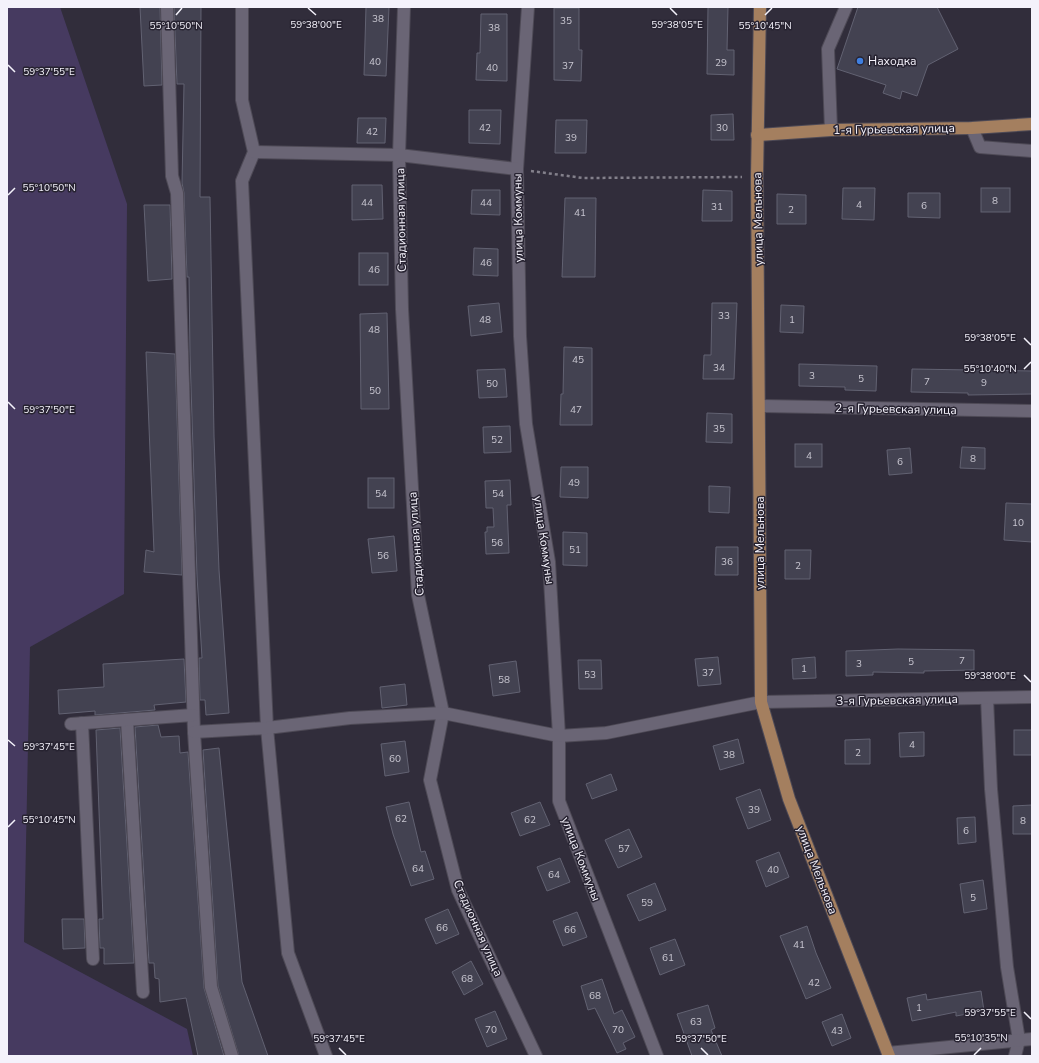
<svg xmlns="http://www.w3.org/2000/svg" width="1039" height="1063" viewBox="0 0 1039 1063" font-family="'Nunito Sans',sans-serif">
	<style>
		.green { fill: #463a60 }
		.building { fill: #434251; stroke: #626272 }
		.lines { fill: none; stroke-linecap: round; stroke-linejoin: round }
		.minor-casing { stroke: #4e4a56; stroke-width: 14 }
		.major-casing { stroke: #4e4a56; stroke-width: 14 }
		.path { stroke: #83808b; stroke-width: 2.5; stroke-dasharray: 3 3; stroke-linecap: butt }
		.minor { stroke: #6a6575; stroke-width: 12 }
		.major { stroke: #a47f5f; stroke-width: 12 }
		.ticks { fill: none; stroke: #f4f2fb; stroke-width: 1.5 }
		.shop-dot { fill: #3f7fe0; stroke: #272331; stroke-width: 1.5 }
		.labels { text-anchor: middle; stroke-width: 3; stroke-linejoin: round; paint-order: stroke }
		.number-label { font-size: 10px; fill: #c8c6d0 }
		.poi-label { font-size: 12px; fill: #f4f2fb; stroke: #272331; text-anchor: start }
		.street-label { font-size: 12px; fill: #f4f2fb; stroke: #272331 }
		.ticks-label { font-size: 10px; text-anchor: middle; fill: #f4f2fb; stroke: #272331; stroke-width: 3; stroke-linejoin: round; paint-order: stroke }
	</style>
	<rect width="100%" height="100%" fill="#312d3b"/>
	<!-- green -->
	<path class="green" d="M7,7H60L127,204L124,594L30,647L24,942L187,1029L193,1056H7Z"/>
	<!-- building -->
	<g class="building">
		<path d="M140,7H160L162,85L144,86Z"/>
		<path d="M174,7H201L200,197H210L214,436L219,570L229,713L206,715L205,700H200L199,658H202L197,576L190,354L189,277H187L184,193L182,183L184,84H177Z"/>
		<path d="M366,7H389L386,76L364,75Z"/>
		<path d="M708,7H728L727,50H734V75L707,74Z"/>
		<path d="M858,7H937L958,49L928,65L917,96L902,91L900,99L883,93L886,85L837,69Z"/>
		<path d="M554,8H579V50H582L581,81L554,80Z"/>
		<path d="M481,14H507V81L476,80L477,53H480Z"/>
		<path d="M469,110H501L500,144L469,143Z"/>
		<path d="M733,114L734,140H711V115Z"/>
		<path d="M358,118H386L385,143H357Z"/>
		<path d="M556,120H587L586,153H555Z"/>
		<path d="M352,185H382L383,219L352,220Z"/>
		<path d="M843,188H875L874,220L842,219Z"/>
		<rect x="981" y="188" width="29" height="24"/>
		<path d="M472,190H500V215L471,214Z"/>
		<path d="M703,190L732,191V221H702Z"/>
		<path d="M908,193H940V218L908,217Z"/>
		<path d="M777,194L806,195V224H777Z"/>
		<path d="M565,198H596L595,277H562Z"/>
		<path d="M144,205H170L172,279L148,281Z"/>
		<path d="M474,248L498,249V276L473,275Z"/>
		<rect x="359" y="253" width="29" height="32"/>
		<path d="M499,303L502,332L471,336L468,306Z"/>
		<path d="M712,303H737L734,379H703L704,355H711Z"/>
		<path d="M781,305L804,306L803,333L780,332Z"/>
		<path d="M387,313L389,409H361L360,314Z"/>
		<path d="M564,347L592,348V425H560L561,394H563Z"/>
		<path d="M146,352L175,354L182,575L144,572L146,550L154,552Z"/>
		<path d="M799,364L877,366L876,391L845,390V387L799,386Z"/>
		<path d="M505,369L507,397L479,398L477,370Z"/>
		<path d="M912,369L1032,371V394L968,395V393L911,392Z"/>
		<path d="M707,413L732,414V443L706,442Z"/>
		<path d="M510,426L511,452L484,453L483,427Z"/>
		<rect x="795" y="444" width="27" height="23"/>
		<path d="M962,447L985,448V469L960,468Z"/>
		<path d="M910,448L912,473L889,475L887,450Z"/>
		<path d="M561,467H588V498L560,497Z"/>
		<rect x="368" y="478" width="26" height="30"/>
		<path d="M510,480L511,505H507L509,553L486,554L485,532H487V527H494L493,508H486L485,481Z"/>
		<path d="M709,486L730,487L729,513L709,512Z"/>
		<path d="M1006,503L1032,504V542L1004,540Z"/>
		<path d="M563,532L587,533V566L563,565Z"/>
		<path d="M394,536L397,571L372,573L368,539Z"/>
		<path d="M716,547H738V575H715Z"/>
		<path d="M785,550H811L810,579H785Z"/>
		<path d="M898,649L974,650V670L924,671V673L873,672V675L846,676V651Z"/>
		<path d="M718,657L721,684L698,686L695,659Z"/>
		<path d="M815,657L816,678L793,679L792,659Z"/>
		<path d="M184,659L186,702L154,705L155,710L95,715V711L59,714L58,690L104,687L103,664Z"/>
		<path d="M578,660H601L602,689H579Z"/>
		<path d="M516,661L520,692L493,696L489,665Z"/>
		<path d="M405,684L407,705L382,708L380,687Z"/>
		<path d="M158,725L161,737L179,736L180,753L188,752L204,988L224,1056H198L186,998L160,1002L159,979L155,978L154,963H149L135,727Z"/>
		<path d="M120,728L134,963L104,964V948H100L99,919H103L96,730Z"/>
		<rect x="1014" y="730" width="18" height="25"/>
		<path d="M924,732V756L900,757L899,733Z"/>
		<path d="M738,739L744,763L720,770L713,746Z"/>
		<path d="M870,739V764H845V740Z"/>
		<path d="M405,741L409,772L385,776L381,744Z"/>
		<path d="M219,748L242,982L268,1056H239L218,986L203,750Z"/>
		<path d="M611,774L617,790L592,799L586,784Z"/>
		<path d="M760,789L771,820L748,829L736,798Z"/>
		<path d="M409,802L421,852L425,851L434,879L411,886L393,834L386,807Z"/>
		<path d="M540,802L550,825L520,836L511,813Z"/>
		<path d="M1032,805V834H1013V806Z"/>
		<path d="M975,817L976,842L958,844L957,818Z"/>
		<path d="M629,829L642,857L618,868L605,840Z"/>
		<path d="M779,852L789,877L766,887L756,861Z"/>
		<path d="M560,858L570,882L547,891L537,867Z"/>
		<path d="M983,880L987,909L964,913L960,884Z"/>
		<path d="M655,883L666,910L639,921L627,895Z"/>
		<path d="M448,909L459,934L436,944L425,919Z"/>
		<path d="M577,912L587,937L563,946L553,921Z"/>
		<path d="M62,919H84L85,948L63,949Z"/>
		<path d="M807,926L816,953L831,988L806,999L780,936Z"/>
		<path d="M675,939L685,965L660,975L650,948Z"/>
		<path d="M471,961L483,984L464,995L452,972Z"/>
		<path d="M602,979L614,1014L622,1010L635,1037L623,1043L626,1049L617,1053L595,1008L588,1010L581,986Z"/>
		<path d="M981,991L984,1011L956,1016V1012L912,1021L907,998L926,994L927,1000Z"/>
		<path d="M708,1005L715,1028L711,1030L722,1056H692L677,1014Z"/>
		<path d="M495,1011L507,1039L487,1047L475,1019Z"/>
		<path d="M842,1014L851,1038L832,1046L822,1022Z"/>
	</g>
	<g class="lines">
		<!-- minor casing -->
		<g class="minor-casing">
			<g id="minor">
				<path d="M167,7L172,176L177,193L194,732L211,987L232,1056"/>
				<path d="M242,7V100L254,152L242,181L267,728L288,953L326,1056"/>
				<path d="M404,7L399,155L402,309L418,595L443,713L430,780L458,890L536,1056"/>
				<path d="M528,7L517,169L520,336L526,424L549,562L559,736V801L657,1056"/>
				<path d="M972,128L980,147L1032,151"/>
				<path d="M831,130L828,49L846,7"/>
				<path d="M254,152L399,155L517,169"/>
				<path d="M760,406L1032,411"/>
				<path d="M987,698L991,789L1007,967L1019,1040L1015,1056"/>
				<path d="M127,720L143,992"/>
				<path d="M82,723L93,959"/>
				<path d="M71,724L193,715"/>
				<path d="M194,732L267,728L350,718L443,713L559,736L606,733L761,702L1032,697"/>
				<path d="M888,1053L1032,1039"/>
			</g>
		</g>
		<!-- major casing -->
		<g class="major-casing">
			<g id="major">
				<path d="M760,7L757,177L761,702L789,799L889,1056"/>
				<path d="M757,135L831,130L972,128L1032,124"/>
			</g>
		</g>
		<!-- path -->
		<path class="path" d="M531,171L583,178L742,177"/>
		<!-- minor -->
		<use href="#minor" class="minor"/>
		<!-- major -->
		<use href="#major" class="major"/>
	</g>
	<!-- ticks -->
	<path class="ticks" d="M308,8L316,15M670,8L677,15M176,15L182,8M765,15L772,8M8,65L15,72M8,195L15,188M1024,338L1031,345M1024,369L1031,362M8,402L15,409M1024,675L1031,682M8,740L15,746M8,827L15,820M1024,1012L1031,1019M339,1048L346,1055M701,1048L708,1055M974,1055L981,1048"/>
	<!-- markers -->
	<circle class="shop-dot" cx="860" cy="61" r="4"/>
	<g class="labels">
		<!-- number labels -->
		<g class="number-label">
			<text x="378" y="22">38</text>
			<text x="566" y="24">35</text>
			<text x="494" y="31">38</text>
			<text x="375" y="65">40</text>
			<text x="721" y="66">29</text>
			<text x="568" y="69">37</text>
			<text x="492" y="71">40</text>
			<text x="485" y="131">42</text>
			<text x="722" y="131">30</text>
			<text x="372" y="135">42</text>
			<text x="571" y="141">39</text>
			<text x="995" y="204">8</text>
			<text x="367" y="206">44</text>
			<text x="486" y="206">44</text>
			<text x="859" y="208">4</text>
			<text x="924" y="209">6</text>
			<text x="717" y="210">31</text>
			<text x="791" y="213">2</text>
			<text x="580" y="216">41</text>
			<text x="486" y="266">46</text>
			<text x="374" y="273">46</text>
			<text x="724" y="319">33</text>
			<text x="485" y="323">48</text>
			<text x="792" y="323">1</text>
			<text x="374" y="333">48</text>
			<text x="578" y="363">45</text>
			<text x="719" y="371">34</text>
			<text x="812" y="379">3</text>
			<text x="861" y="382">5</text>
			<text x="927" y="385">7</text>
			<text x="984" y="386">9</text>
			<text x="492" y="387">50</text>
			<text x="375" y="394">50</text>
			<text x="576" y="413">47</text>
			<text x="719" y="432">35</text>
			<text x="497" y="443">52</text>
			<text x="809" y="459">4</text>
			<text x="973" y="462">8</text>
			<text x="900" y="465">6</text>
			<text x="574" y="486">49</text>
			<text x="381" y="497">54</text>
			<text x="498" y="497">54</text>
			<text x="1018" y="526">10</text>
			<text x="497" y="546">56</text>
			<text x="575" y="553">51</text>
			<text x="383" y="559">56</text>
			<text x="727" y="565">36</text>
			<text x="798" y="569">2</text>
			<text x="962" y="664">7</text>
			<text x="911" y="665">5</text>
			<text x="859" y="667">3</text>
			<text x="804" y="672">1</text>
			<text x="708" y="676">37</text>
			<text x="590" y="678">53</text>
			<text x="504" y="683">58</text>
			<text x="912" y="748">4</text>
			<text x="858" y="756">2</text>
			<text x="729" y="758">38</text>
			<text x="395" y="762">60</text>
			<text x="754" y="813">39</text>
			<text x="401" y="822">62</text>
			<text x="530" y="823">62</text>
			<text x="1023" y="824">8</text>
			<text x="966" y="834">6</text>
			<text x="624" y="852">57</text>
			<text x="418" y="872">64</text>
			<text x="773" y="873">40</text>
			<text x="554" y="878">64</text>
			<text x="973" y="901">5</text>
			<text x="647" y="906">59</text>
			<text x="442" y="931">66</text>
			<text x="570" y="933">66</text>
			<text x="799" y="948">41</text>
			<text x="668" y="961">61</text>
			<text x="467" y="982">68</text>
			<text x="814" y="986">42</text>
			<text x="595" y="999">68</text>
			<text x="919" y="1011">1</text>
			<text x="696" y="1025">63</text>
			<text x="491" y="1033">70</text>
			<text x="618" y="1033">70</text>
			<text x="837" y="1034">43</text>
		</g>
		<!-- poi labels -->
		<g class="poi-label">
			<text x="868" y="65">Находка</text>
		</g>
		<!-- street labels -->
		<g class="street-label">
			<text transform="translate(894 129) rotate(-1)" y="4">1-я Гурьевская улица</text>
			<text transform="translate(518 218) rotate(-91)" y="4">улица Коммуны</text>
			<text transform="translate(758 219) rotate(-91)" y="4">улица Мельнова</text>
			<text transform="translate(401 220) rotate(-91)" y="4">Стадионная улица</text>
			<text transform="translate(896 409) rotate(1)" y="4">2-я Гурьевская улица</text>
			<text transform="translate(544 540) rotate(82)" y="4">улица Коммуны</text>
			<text transform="translate(760 543) rotate(-90)" y="4">улица Мельнова</text>
			<text transform="translate(416 544) rotate(-94)" y="4">Стадионная улица</text>
			<text transform="translate(897 700) rotate(-1)" y="4">3-я Гурьевская улица</text>
			<text transform="translate(581 859) rotate(69)" y="4">улица Коммуны</text>
			<text transform="translate(817 870) rotate(69)" y="4">улица Мельнова</text>
			<text transform="translate(478 928) rotate(66)" y="4">Стадионная улица</text>
		</g>
	</g>
	<g class="ticks-label">
		<text x="316" y="28">59°38'00"E</text>
		<text x="677" y="28">59°38'05"E</text>
		<text x="176" y="29">55°10'50"N</text>
		<text x="765" y="29">55°10'45"N</text>
		<text x="49" y="75">59°37'55"E</text>
		<text x="49" y="191">55°10'50"N</text>
		<text x="990" y="341">59°38'05"E</text>
		<text x="990" y="372">55°10'40"N</text>
		<text x="49" y="413">59°37'50"E</text>
		<text x="990" y="679">59°38'00"E</text>
		<text x="49" y="750">59°37'45"E</text>
		<text x="49" y="823">55°10'45"N</text>
		<text x="990" y="1016">59°37'55"E</text>
		<text x="981" y="1041">55°10'35"N</text>
		<text x="339" y="1042">59°37'45"E</text>
		<text x="701" y="1042">59°37'50"E</text>
	</g>
	<!-- border -->
	<rect width="1039" height="1063" fill="none" stroke="#f4f2fb" stroke-width="16"/>
</svg>
